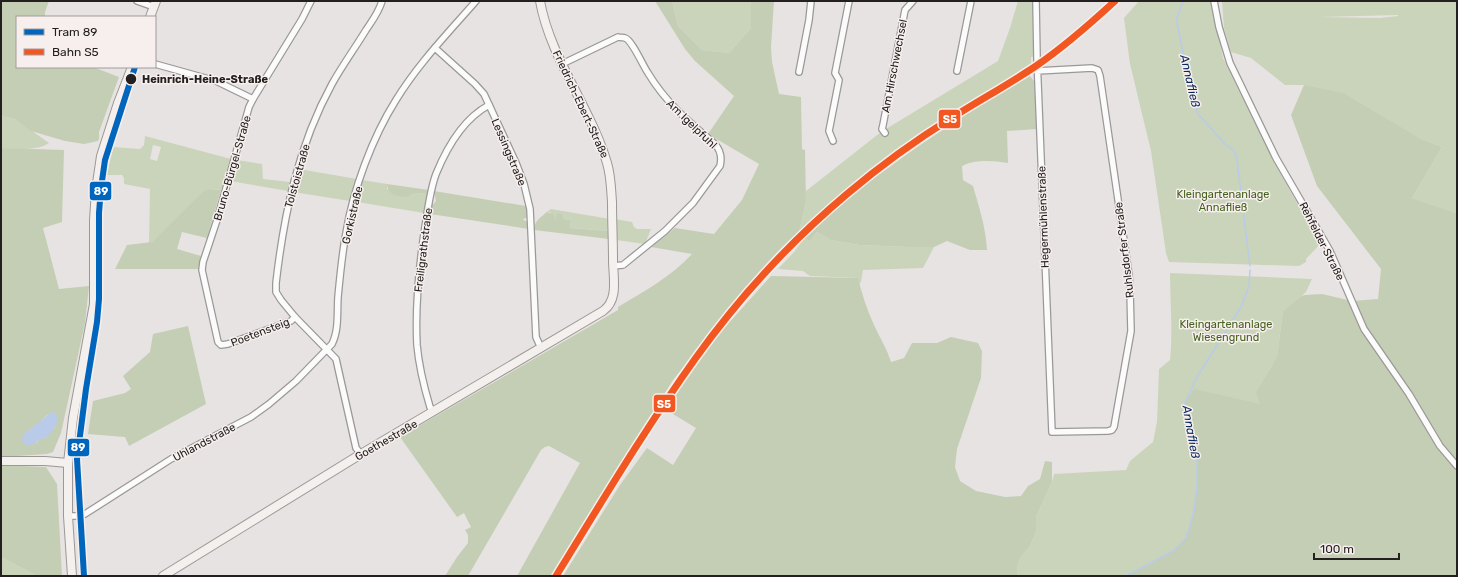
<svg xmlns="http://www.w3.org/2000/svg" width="1458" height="577" viewBox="0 0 1458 577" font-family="Rubik,sans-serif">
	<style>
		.green { fill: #cad4bb; fill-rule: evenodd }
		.forest { fill: #c4ceb4; fill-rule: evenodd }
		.water { fill: #b9cbe9 }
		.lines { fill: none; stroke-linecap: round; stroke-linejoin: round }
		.stream { stroke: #b9cbe9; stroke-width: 1.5 }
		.street-casing { stroke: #9b9897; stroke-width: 8 }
		.secondary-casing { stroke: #9b9897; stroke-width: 10 }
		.street { stroke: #fbfbfb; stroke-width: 5.5 }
		.secondary { stroke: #f4f0ed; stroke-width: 8 }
		.rail-1-casing { stroke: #f6efed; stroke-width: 10 }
		.rail-1 { stroke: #f25721; stroke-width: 7 }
		.tram-1-casing { stroke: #f6efed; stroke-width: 9 }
		.tram-1 { stroke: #0065bd; stroke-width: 6 }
		.stop-dot { fill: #23201f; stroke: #f6efed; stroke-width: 1.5 }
		.labels { text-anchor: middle; stroke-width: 3; stroke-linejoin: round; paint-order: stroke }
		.street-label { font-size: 11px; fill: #23201f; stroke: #f6efed }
		.stop-label { font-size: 11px; font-weight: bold; fill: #23201f; stroke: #f6efed; text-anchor: start }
		.park-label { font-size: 11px; fill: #45601d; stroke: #f6efed }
		.water-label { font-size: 12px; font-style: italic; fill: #09295c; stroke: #f6efed }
		.line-badge { stroke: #f6efed; stroke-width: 1.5 }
		.badge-label { font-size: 11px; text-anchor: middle; font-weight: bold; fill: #fff }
	</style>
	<rect width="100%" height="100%" fill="#e7e3e2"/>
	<!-- green -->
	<g class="green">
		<path d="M672,1H751V28L729,53L702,50L678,26Z"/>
		<path d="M1018,1H1033L1034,57H1031V67L976,100L897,152L869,173L804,230L799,232L806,202V191L881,132L998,61L1010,28Z"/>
		<path d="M1139,1H1211L1223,58L1274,162L1320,244L1306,259V262L1299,266L1169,262L1166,253L1151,151L1130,64L1124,18Z"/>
		<path d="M1222,1H1457V213L1412,198L1442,147L1419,138L1304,85H1285L1251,58L1231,52L1224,28ZM1398,16L1380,18L1320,17L1398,15Z"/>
		<path d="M1,116L15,119L49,143C39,151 13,149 1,148Z"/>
		<path d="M145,136L231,159L226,181H225L221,190L208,189L152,242L149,243L150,189L124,184V178L122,175H107L113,147L140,149L144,145ZM153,145L161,147L157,161L150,159Z"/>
		<path d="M237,160L262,164L263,179L290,182L288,191L230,181Z"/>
		<path d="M299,169L357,179L350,201L293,192Z"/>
		<path d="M362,180L387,184V189L411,194L428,193L424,213L357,202Z"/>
		<path d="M551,209L610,219L609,239L608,231L571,228L570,227L571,222L570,220L564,219V217L556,220L550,212H547Z"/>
		<path d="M615,219L632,222L634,227L637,229H651L645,244L616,240Z"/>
		<path d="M817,232L831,240L859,245L908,247H934L923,268L863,270L861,282L859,284L858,278L810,276L803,271L778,269L795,251L804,238L810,241Z"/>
		<path d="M1170,273L1312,279L1306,292L1283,311L1277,356L1260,405L1185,403L1197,461V489L1193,516L1186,538L1175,550L1126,576H1017V566L1021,557L1030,546L1036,532V517L1052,482L1054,474L1126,470L1130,461L1153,442L1157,422L1159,369L1170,360C1173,331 1170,302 1170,273Z"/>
		<path d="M1,557L37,576H1Z"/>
	</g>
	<!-- forest -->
	<g class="forest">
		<path d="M1,1H49L45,12V17H17V67H93L119,77L99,132V139L98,141L84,144L65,141L31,131L15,119L1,116Z"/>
		<path d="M655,1H672L678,26L702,50L729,53L751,28V1H774L771,47L772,62L779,94L801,97L802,149L805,150L806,202L799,232L782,247L764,267L673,380L552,576H517L580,463L549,446L545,447L541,450L468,576H445L457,557L468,543V535L465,530L471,527L464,513L457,517L400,437L618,310V307C643,292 672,276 692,254L651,247L675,228L714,234L742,200L759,164L708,134L734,96L695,61L685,49Z"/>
		<path d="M1028,74L1034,81L1037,129L1007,131L1008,163C993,161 976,159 962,166L963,180L973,186C979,207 986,228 987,250H970L947,241L934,247H908L859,245L831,240L817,232L810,241L804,238C871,173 951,125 1028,74Z"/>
		<path d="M1304,85L1343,93L1419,138L1442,147L1412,198L1457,213V576H1126L1175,550L1186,538L1193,516L1197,489V461L1185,403L1194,389L1260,404L1256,392L1273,365L1277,356L1283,311L1301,296L1305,295L1322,294L1352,301L1378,299L1381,269L1317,186L1291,115Z"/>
		<path d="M1,148L64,150L62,222L43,228L59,289L89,286L85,323L61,433L53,452L47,454L1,457ZM47,415L55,427L45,438L40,439L36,443L24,434L39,423Z"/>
		<path d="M387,184L429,190L428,193L411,194L408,197C398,196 388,196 387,184Z"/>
		<path d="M208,189L221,190L207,238L182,232L177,249L201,256L198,269H115L127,245L152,242L203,192Z"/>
		<path d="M434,191L526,206L529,218H525L523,220L529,222V229L430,214L432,213L431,207L436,201Z"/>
		<path d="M547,212L553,214L556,220L557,213L562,214L564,219L570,220L571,222L570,227L571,228L608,231L609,239L534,230C534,221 541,217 547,212Z"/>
		<path d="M771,276L858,278C862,294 867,310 874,325C880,338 887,349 891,362L904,358L912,343H937L951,337L978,343L982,351L981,378L957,449L955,467L960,481L976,491L1005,497L1021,496L1028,486L1040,479L1045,461L1052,462V482L1036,517V532L1030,546L1021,557L1017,566V576H563L620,485L647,448L673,465L696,428L668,411L672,398L710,344Z"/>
		<path d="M188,326L206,404L129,446L125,437L88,434L93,401L125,393L131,389L123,376L150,352L153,334Z"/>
		<path d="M1,465L46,467L57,484L62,576H37L1,557Z"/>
	</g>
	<!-- water -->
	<path class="water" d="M53,411C63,418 53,432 45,438C43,439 42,438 39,440C37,442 34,444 31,445H27L21,440L24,434Z"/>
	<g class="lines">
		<!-- stream -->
		<g class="stream">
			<path d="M1183,1L1177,18V23L1192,95L1198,114L1225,144L1234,151L1237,160L1250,266"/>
			<path d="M1126,576L1175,550L1186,538L1193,516L1197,489V461L1185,403L1197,377L1241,307L1249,286L1250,270"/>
		</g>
		<!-- street casing -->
		<g class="street-casing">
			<g id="street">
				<path d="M137,1L154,7"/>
				<path d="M1036,1L1037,58L1052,432L1108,431L1112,430L1114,427L1131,331L1130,290L1129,275L1100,76L1098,70L1092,68L1037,71"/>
				<path d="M1214,1L1219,27L1230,63L1276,158L1330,251L1364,329L1409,394L1440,446L1457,466"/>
				<path d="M435,48L475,84L484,94L516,163L524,184L530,209L536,337L541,348"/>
				<path d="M155,64L216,81L253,99"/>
				<path d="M562,64L618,37C621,38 623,37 625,38C632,40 643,66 648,73C666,103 689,122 715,144C721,151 722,158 720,166L693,203L665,231L623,265L613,266"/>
				<path d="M957,71L971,1"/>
				<path d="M799,72L809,20L811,1"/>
				<path d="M885,133L882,129L883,125L905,10L913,1"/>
				<path d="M833,141L829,131L839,80L835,73L849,1"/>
				<path d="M295,317L291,321L228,344L221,345L218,342L202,270L203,262L217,220L249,107L253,99L302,19L311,1"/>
				<path d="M433,412L430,407C424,387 419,367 417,345C415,306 419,266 425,227C428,209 430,190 436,174C447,147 463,119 489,105"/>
				<path d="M361,454L356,448L336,359L295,317L281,300L276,292V283C284,214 298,146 332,84C342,66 355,48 366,30C372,21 379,12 382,1"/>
				<path d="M68,516H80L85,514L171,459L230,428L251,417L269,404L296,381L332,344C339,330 337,313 338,297C340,276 342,254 346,233C353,190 372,138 396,100C418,64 448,33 476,1"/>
			</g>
		</g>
		<!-- secondary casing -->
		<g class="secondary-casing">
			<g id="secondary">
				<path d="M150,17L156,1"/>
				<path d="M1,461H45L68,463"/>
				<path d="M72,576L68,516V463L73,418L94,304V220L96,190L101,156L118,103L132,67"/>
				<path d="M163,576L361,454L603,311C619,300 613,277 613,260C613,241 612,221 612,202C611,189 611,176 607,163C591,108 550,58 540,1"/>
			</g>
		</g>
		<!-- street -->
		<use href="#street" class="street"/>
		<!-- secondary -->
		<use href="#secondary" class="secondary"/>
		<!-- rail-1 casing -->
		<g class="rail-1-casing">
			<path id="rail-1" d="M556,576C601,503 645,429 695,359C738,299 790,242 847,194C880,166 916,140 953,117C980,100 1009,84 1036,66C1064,47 1090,24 1115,1"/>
		</g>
		<!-- rail-1 -->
		<use href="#rail-1" class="rail-1"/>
		<!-- tram-1 casing -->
		<g class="tram-1-casing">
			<path id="tram-1" d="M84,576L77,459L86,389L97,322L99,299V213L101,188L105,160L135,67"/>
		</g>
		<!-- tram-1 -->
		<use href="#tram-1" class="tram-1"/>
	</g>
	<!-- markers -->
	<circle class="stop-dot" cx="131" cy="79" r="6"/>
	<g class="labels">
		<!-- street labels -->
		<g class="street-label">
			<text transform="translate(894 66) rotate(-79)" y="4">Am Hirschwechsel</text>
			<text transform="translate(581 104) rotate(65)" y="4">Friedrich-Ebert-Straße</text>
			<text transform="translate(692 124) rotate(44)" y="4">Am Igelpfuhl</text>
			<text transform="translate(509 152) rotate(67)" y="4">Lessingstraße</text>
			<text transform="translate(232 168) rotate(-74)" y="4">Bruno-Bürgel-Straße</text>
			<text transform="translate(297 176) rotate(-74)" y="4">Tolstoistraße</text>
			<text transform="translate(352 215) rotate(-77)" y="4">Gorkistraße</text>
			<text transform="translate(1043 217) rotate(-92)" y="4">Hegermühlenstraße</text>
			<text transform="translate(1322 241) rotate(63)" y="4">Rehfelder Straße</text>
			<text transform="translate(423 250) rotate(-83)" y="4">Freiligrathstraße</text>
			<text transform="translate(1124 250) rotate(-97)" y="4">Ruhlsdorfer Straße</text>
			<text transform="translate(260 332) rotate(-21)" y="4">Poetensteig</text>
			<text transform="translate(386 440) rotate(-30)" y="4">Goethestraße</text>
			<text transform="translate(204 442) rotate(-28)" y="4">Uhlandstraße</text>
		</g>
		<!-- stop labels -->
		<g class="stop-label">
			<text x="142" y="83">Heinrich-Heine-Straße</text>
		</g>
		<!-- park labels -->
		<g class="park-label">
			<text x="1223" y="198">Kleingartenanlage<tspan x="1223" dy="13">Annafließ</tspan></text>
			<text x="1226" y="328">Kleingartenanlage<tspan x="1226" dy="13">Wiesengrund</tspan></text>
		</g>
		<!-- water labels -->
		<g class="water-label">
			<text transform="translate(1190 81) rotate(77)" y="4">Annafließ</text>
			<text transform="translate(1191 432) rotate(80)" y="4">Annafließ</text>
		</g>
	</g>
	<g class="line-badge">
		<rect x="938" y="109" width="23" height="20" rx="4" fill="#f25721"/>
		<rect x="89" y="181" width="23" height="20" rx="4" fill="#0065bd"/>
		<rect x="653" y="394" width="23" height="19" rx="4" fill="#f25721"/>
		<rect x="67" y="438" width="23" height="19" rx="4" fill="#0065bd"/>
	</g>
	<g class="badge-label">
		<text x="950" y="123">S5</text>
		<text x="101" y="195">89</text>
		<text x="664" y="408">S5</text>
		<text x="78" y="451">89</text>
	</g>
	<!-- border -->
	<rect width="1458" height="577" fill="none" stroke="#23201f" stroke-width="4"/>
	<!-- legend -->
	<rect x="16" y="16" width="140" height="52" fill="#f6efed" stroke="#a29c9b"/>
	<rect x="24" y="29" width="20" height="6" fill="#0065bd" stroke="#a29c9b"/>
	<text x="52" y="36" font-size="12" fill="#23201f">Tram 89</text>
	<rect x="24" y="49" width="20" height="6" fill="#f25721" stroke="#a29c9b"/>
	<text x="52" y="56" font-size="12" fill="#23201f">Bahn S5</text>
	<!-- scale -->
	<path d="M1314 553v6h85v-6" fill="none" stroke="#23201f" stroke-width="2"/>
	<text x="1320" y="553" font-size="12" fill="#23201f" stroke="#f6efed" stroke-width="3" paint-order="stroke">100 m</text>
</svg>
